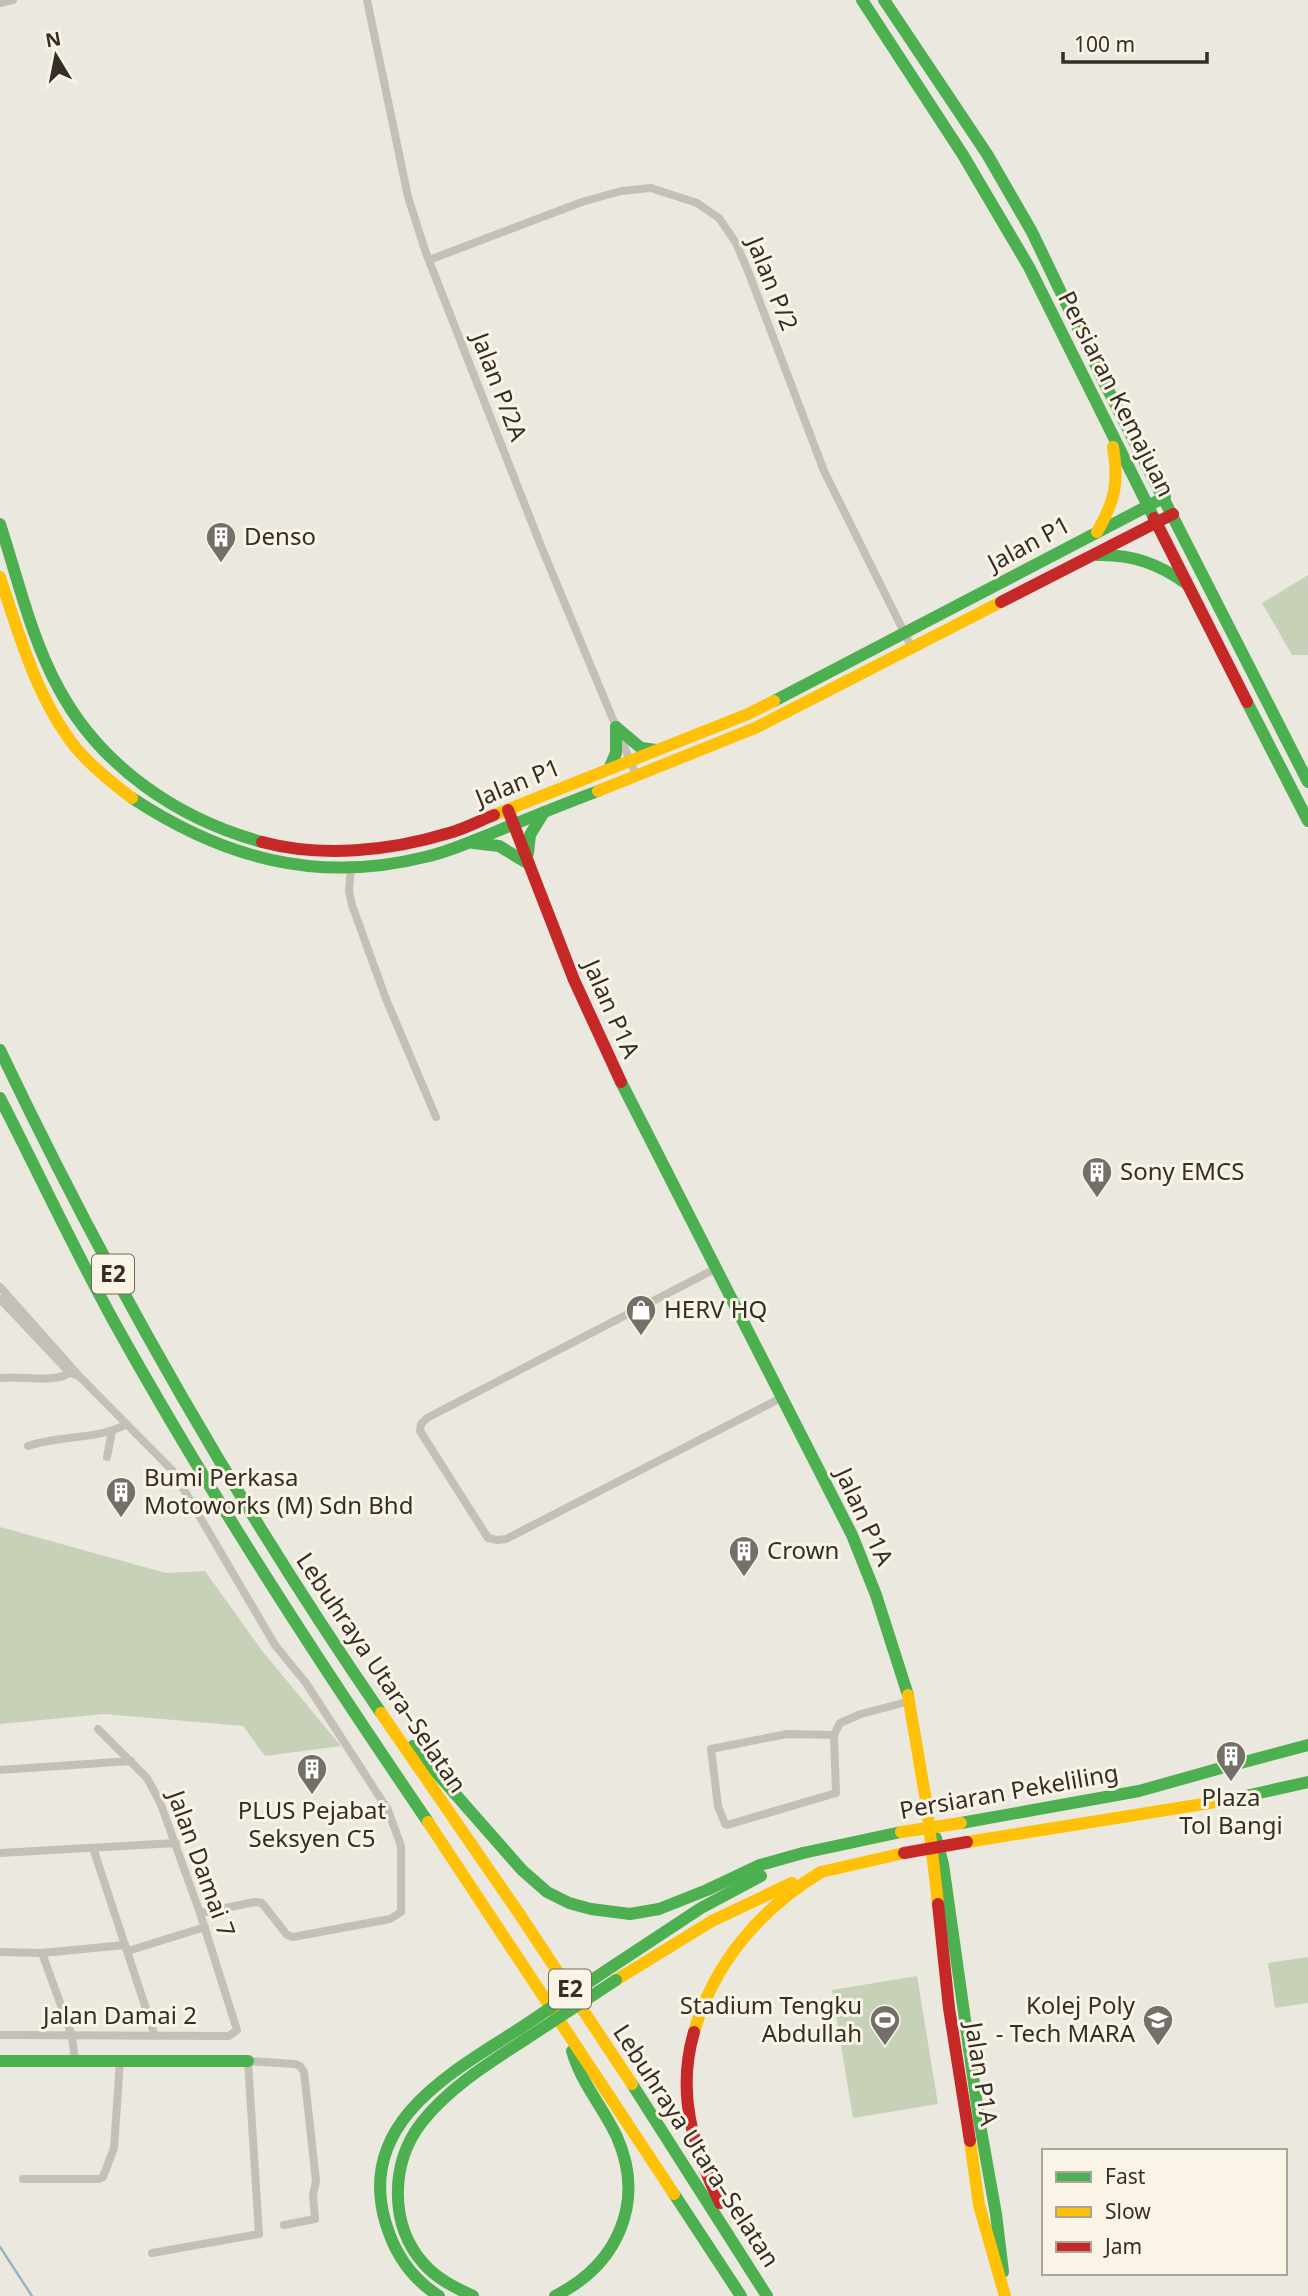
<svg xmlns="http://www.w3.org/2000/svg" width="1308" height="2296" viewBox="0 0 1308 2296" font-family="'Noto Sans',sans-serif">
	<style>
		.green { fill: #c7d1b8 }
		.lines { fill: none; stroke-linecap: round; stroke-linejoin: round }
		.stream { stroke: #9ab5bc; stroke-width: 2.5 }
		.street { stroke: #c4c0b7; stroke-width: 8 }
		.fast { stroke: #4caf50; stroke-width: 12 }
		.slow { stroke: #ffc107; stroke-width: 12 }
		.jam { stroke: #c62828; stroke-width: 12 }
		.fast-bridge { stroke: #4caf50; stroke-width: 12 }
		.slow-bridge { stroke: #ffc107; stroke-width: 12 }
		.jam-bridge { stroke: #c62828; stroke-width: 12 }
		.labels { text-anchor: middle; stroke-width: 6; stroke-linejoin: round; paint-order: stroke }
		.shield { fill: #f9f4e5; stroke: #6f695f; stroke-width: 2 }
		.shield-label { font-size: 23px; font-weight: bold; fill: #342e26 }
		.street-label { font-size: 24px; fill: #342e26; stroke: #f9f4e5 }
		.poi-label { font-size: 24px; fill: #342e26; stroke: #f9f4e5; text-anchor: start }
	</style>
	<rect width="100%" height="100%" fill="#ebe8df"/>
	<!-- green -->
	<g class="green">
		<path d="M1308,575V655H1292L1262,603Z"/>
		<path d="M0,1527L166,1573L205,1571L263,1652L341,1746L265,1756L243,1726L104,1714L0,1724Z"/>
		<path d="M1308,1957V2003L1275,2008L1268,1963Z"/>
		<path d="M917,1976L938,2104L853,2118L832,1990Z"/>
	</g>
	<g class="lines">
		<!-- stream -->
		<path class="stream" d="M0,2247L32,2296"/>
		<!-- street -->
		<g class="street">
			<path d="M367,0L408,197L426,253L541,546L636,775"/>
			<path d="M0,3L13,0"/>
			<path d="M429,260L582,202L621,191L651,188L697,203L719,218L736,243L748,271L824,471L912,648"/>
			<path d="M351,867L349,891L352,905L386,999L436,1117"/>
			<path d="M715,1269L427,1418L421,1424L420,1431L488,1538L497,1540L506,1539L781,1398"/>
			<path d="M0,1287L79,1376L173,1471L275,1645L306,1683L388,1810L401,1846V1912L390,1919L293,1937L287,1935L262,1903L255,1902L200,1913"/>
			<path d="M0,1299L70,1373L79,1376"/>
			<path d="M0,1378C23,1375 54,1385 73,1371"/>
			<path d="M28,1446C59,1435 96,1440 125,1425"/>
			<path d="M107,1457L112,1431"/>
			<path d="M834,1735L787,1734L711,1749L718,1806L725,1824L727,1825L836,1793L834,1735L840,1723L861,1714L910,1701"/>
			<path d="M0,1770L131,1761"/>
			<path d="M93,1848L155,2036"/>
			<path d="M0,1853L176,1843"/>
			<path d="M128,1951L205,1927"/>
			<path d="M0,1952L42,1953L125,1945"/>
			<path d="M42,1953L72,2036L75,2061"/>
			<path d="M0,2035L229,2036L237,2030L200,1913L160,1802L147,1778L98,1729"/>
			<path d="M23,2179H99L103,2177L114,2148L120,2061"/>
			<path d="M152,2253L259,2234L248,2061L295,2064L300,2066L304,2072L316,2181L313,2195L315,2219L284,2225"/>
		</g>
		<!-- fast -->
		<g class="fast">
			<path d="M862,0L963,155L1029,267L1154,518"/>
			<path d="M884,0L987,154L1032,232L1100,374L1308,782"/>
			<path d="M0,524C18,579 31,638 59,689C101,767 178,819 262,842"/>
			<path d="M1097,555C1132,554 1159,564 1187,584"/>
			<path d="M774,701L1165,497"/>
			<path d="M1247,702L1308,821"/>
			<path d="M616,727L641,748L656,750"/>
			<path d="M609,769L616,753V727"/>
			<path d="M132,798C223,858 317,884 425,857C449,852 472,841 495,832C529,818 564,804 598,791"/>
			<path d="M473,843L499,846L529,864"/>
			<path d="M528,853L530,835L544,812"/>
			<path d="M0,1050C111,1283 235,1500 381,1713"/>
			<path d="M621,1082L852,1535L876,1595L908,1695"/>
			<path d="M0,1098C38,1172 73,1247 113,1320C209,1493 317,1659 428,1822"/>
			<path d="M413,1746L522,1870L547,1892L569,1903L591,1909L630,1914L659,1909L707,1890L760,1865L803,1853"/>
			<path d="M1233,1765L1308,1745"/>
			<path d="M1241,1797L1308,1782"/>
			<path d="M961,1823L1139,1791L1221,1768"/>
			<path d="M936,1838L943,1864L979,2119L996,2214L1003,2272"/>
			<path d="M803,1853L901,1832"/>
			<path d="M607,1970L701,1908L761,1876"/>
			<path d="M0,2061H248"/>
			<path d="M632,2084L767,2296"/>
			<path d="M674,2194L741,2296"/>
			<path d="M439,2296C412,2279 395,2254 386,2224C355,2124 450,2073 519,2029"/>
			<path d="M473,2296C456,2288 437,2279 424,2264C389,2225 390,2163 422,2122C450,2087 489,2063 526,2039"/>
			<path d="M555,2296C617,2265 646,2203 617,2137C603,2107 581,2083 572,2051"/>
		</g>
		<!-- slow -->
		<g class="slow">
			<path d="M1097,532C1115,501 1119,483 1113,447"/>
			<path d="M0,577C19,635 37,699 76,748C92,767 112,783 132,798"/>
			<path d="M598,791L755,728L1001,602"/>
			<path d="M494,815L748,714L774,701"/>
			<path d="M908,1695L927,1807L938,1904"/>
			<path d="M381,1713L518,1912L632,2084"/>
			<path d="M428,1822L674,2194"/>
			<path d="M967,1842L1228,1800"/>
			<path d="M821,1872L904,1853"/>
			<path d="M616,1980L712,1921L792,1883"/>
			<path d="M694,2032C714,1963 760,1909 821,1872"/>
			<path d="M970,2141L979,2205L1005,2296"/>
		</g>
		<!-- jam -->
		<g class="jam">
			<path d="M1154,518L1247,702"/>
			<path d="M1001,602L1173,514"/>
			<path d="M508,810L574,980L621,1082"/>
			<path d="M262,842C322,858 390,851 449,833C464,829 479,821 494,815"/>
			<path d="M938,1904L949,2008L970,2141"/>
			<path d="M694,2032C676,2094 693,2147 720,2203"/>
		</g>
		<!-- fast-bridge -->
		<g class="fast-bridge">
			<path d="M519,2029L607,1970"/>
			<path d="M526,2039L616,1980"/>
		</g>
		<!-- slow-bridge -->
		<path class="slow-bridge" d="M901,1832L961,1823"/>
		<!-- jam-bridge -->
		<path class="jam-bridge" d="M904,1853L967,1842"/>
	</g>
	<!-- icons -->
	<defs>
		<g id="building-pin" transform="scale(1.575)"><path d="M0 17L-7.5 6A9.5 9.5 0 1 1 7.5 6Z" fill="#746f67" stroke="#f9f4e5"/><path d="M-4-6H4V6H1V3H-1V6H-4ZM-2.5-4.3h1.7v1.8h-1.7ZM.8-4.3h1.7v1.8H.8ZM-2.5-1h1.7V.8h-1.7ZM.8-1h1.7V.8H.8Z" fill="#fff"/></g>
		<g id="shop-pin" transform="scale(1.575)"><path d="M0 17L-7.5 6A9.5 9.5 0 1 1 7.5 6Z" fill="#746f67" stroke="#f9f4e5"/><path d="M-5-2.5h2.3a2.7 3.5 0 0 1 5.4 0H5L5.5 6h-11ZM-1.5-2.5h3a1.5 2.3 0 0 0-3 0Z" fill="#fff"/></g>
		<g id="stadium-pin" transform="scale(1.575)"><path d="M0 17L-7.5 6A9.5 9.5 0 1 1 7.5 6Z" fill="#746f67" stroke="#f9f4e5"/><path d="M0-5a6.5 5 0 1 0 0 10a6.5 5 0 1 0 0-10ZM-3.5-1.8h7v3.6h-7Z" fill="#fff"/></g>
		<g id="university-pin" transform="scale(1.575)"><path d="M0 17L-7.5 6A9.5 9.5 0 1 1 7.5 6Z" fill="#746f67" stroke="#f9f4e5"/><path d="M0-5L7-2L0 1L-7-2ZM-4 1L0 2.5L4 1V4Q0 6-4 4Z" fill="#fff"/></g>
	</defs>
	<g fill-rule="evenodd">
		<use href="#building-pin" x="221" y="537"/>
		<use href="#building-pin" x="1097" y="1172"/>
		<use href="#shop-pin" x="641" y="1310"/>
		<use href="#building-pin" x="121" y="1492"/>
		<use href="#building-pin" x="744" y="1551"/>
		<use href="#building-pin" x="1231" y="1756"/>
		<use href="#building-pin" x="312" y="1769"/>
		<use href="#stadium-pin" x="885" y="2020"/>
		<use href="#university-pin" x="1158" y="2020"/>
	</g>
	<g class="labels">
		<!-- shield labels -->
		<g class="shield">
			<rect x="92" y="1254.5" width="42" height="39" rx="5"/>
			<rect x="549" y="1969.5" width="42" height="39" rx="5"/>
		</g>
		<g class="shield-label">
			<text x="113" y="1282">E2</text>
			<text x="570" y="1997">E2</text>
		</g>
		<!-- street labels -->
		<g class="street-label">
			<text transform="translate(772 284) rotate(68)" y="8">Jalan P/2</text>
			<text transform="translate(499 387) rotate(69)" y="8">Jalan P/2A</text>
			<text transform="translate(1116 394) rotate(63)" y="8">Persiaran Kemajuan</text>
			<text transform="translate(1029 544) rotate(-28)" y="8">Jalan P1</text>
			<text transform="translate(518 783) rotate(-22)" y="8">Jalan P1</text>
			<text transform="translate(611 1009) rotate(66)" y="8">Jalan P1A</text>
			<text transform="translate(864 1517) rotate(65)" y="8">Jalan P1A</text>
			<text transform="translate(381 1673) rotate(56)" y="8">Lebuhraya Utara–Selatan</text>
			<text transform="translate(1009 1792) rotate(-10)" y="8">Persiaran Pekeliling</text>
			<text transform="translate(201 1864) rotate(70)" y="8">Jalan Damai 7</text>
			<text x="120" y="2024">Jalan Damai 2</text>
			<text transform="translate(981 2074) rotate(81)" y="8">Jalan P1A</text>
			<text transform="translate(696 2146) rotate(57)" y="8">Lebuhraya Utara–Selatan</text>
		</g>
		<!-- poi labels -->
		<g class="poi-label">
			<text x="244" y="545">Denso</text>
			<text x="1120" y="1180">Sony EMCS</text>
			<text x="664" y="1318">HERV HQ</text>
			<text x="144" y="1486">Bumi Perkasa<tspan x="144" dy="28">Motoworks (M) Sdn Bhd</tspan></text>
			<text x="767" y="1559">Crown</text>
			<text x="1231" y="1806" text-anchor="middle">Plaza<tspan x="1231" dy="28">Tol Bangi</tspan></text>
			<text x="312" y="1819" text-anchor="middle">PLUS Pejabat<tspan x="312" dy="28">Seksyen C5</tspan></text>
			<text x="862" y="2014" text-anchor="end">Stadium Tengku<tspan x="862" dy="28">Abdullah</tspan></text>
			<text x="1135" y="2014" text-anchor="end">Kolej Poly<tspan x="1135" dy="28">- Tech MARA</tspan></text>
		</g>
	</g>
	<!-- legend -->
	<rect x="1042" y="2149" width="245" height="126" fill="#f9f4e5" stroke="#aaa599" stroke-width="2"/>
	<rect x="1056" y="2172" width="35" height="10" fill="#4caf50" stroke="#aaa599" stroke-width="2"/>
	<text x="1105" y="2184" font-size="21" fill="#342e26">Fast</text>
	<rect x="1056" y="2207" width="35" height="10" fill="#ffc107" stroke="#aaa599" stroke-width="2"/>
	<text x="1105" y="2219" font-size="21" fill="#342e26">Slow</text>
	<rect x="1056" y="2242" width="35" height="10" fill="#c62828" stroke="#aaa599" stroke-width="2"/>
	<text x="1105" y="2254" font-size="21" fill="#342e26">Jam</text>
	<!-- north arrow -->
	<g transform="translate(56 56) rotate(350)" stroke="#f9f4e5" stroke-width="5" paint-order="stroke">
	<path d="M0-5L12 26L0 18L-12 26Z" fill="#342e26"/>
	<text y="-10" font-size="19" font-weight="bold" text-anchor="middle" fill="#342e26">N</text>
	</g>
	<!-- scale -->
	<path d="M1063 52v10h144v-10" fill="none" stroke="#342e26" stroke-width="3.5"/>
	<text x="1074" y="52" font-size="21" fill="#342e26" stroke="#f9f4e5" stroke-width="5" paint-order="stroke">100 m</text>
</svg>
